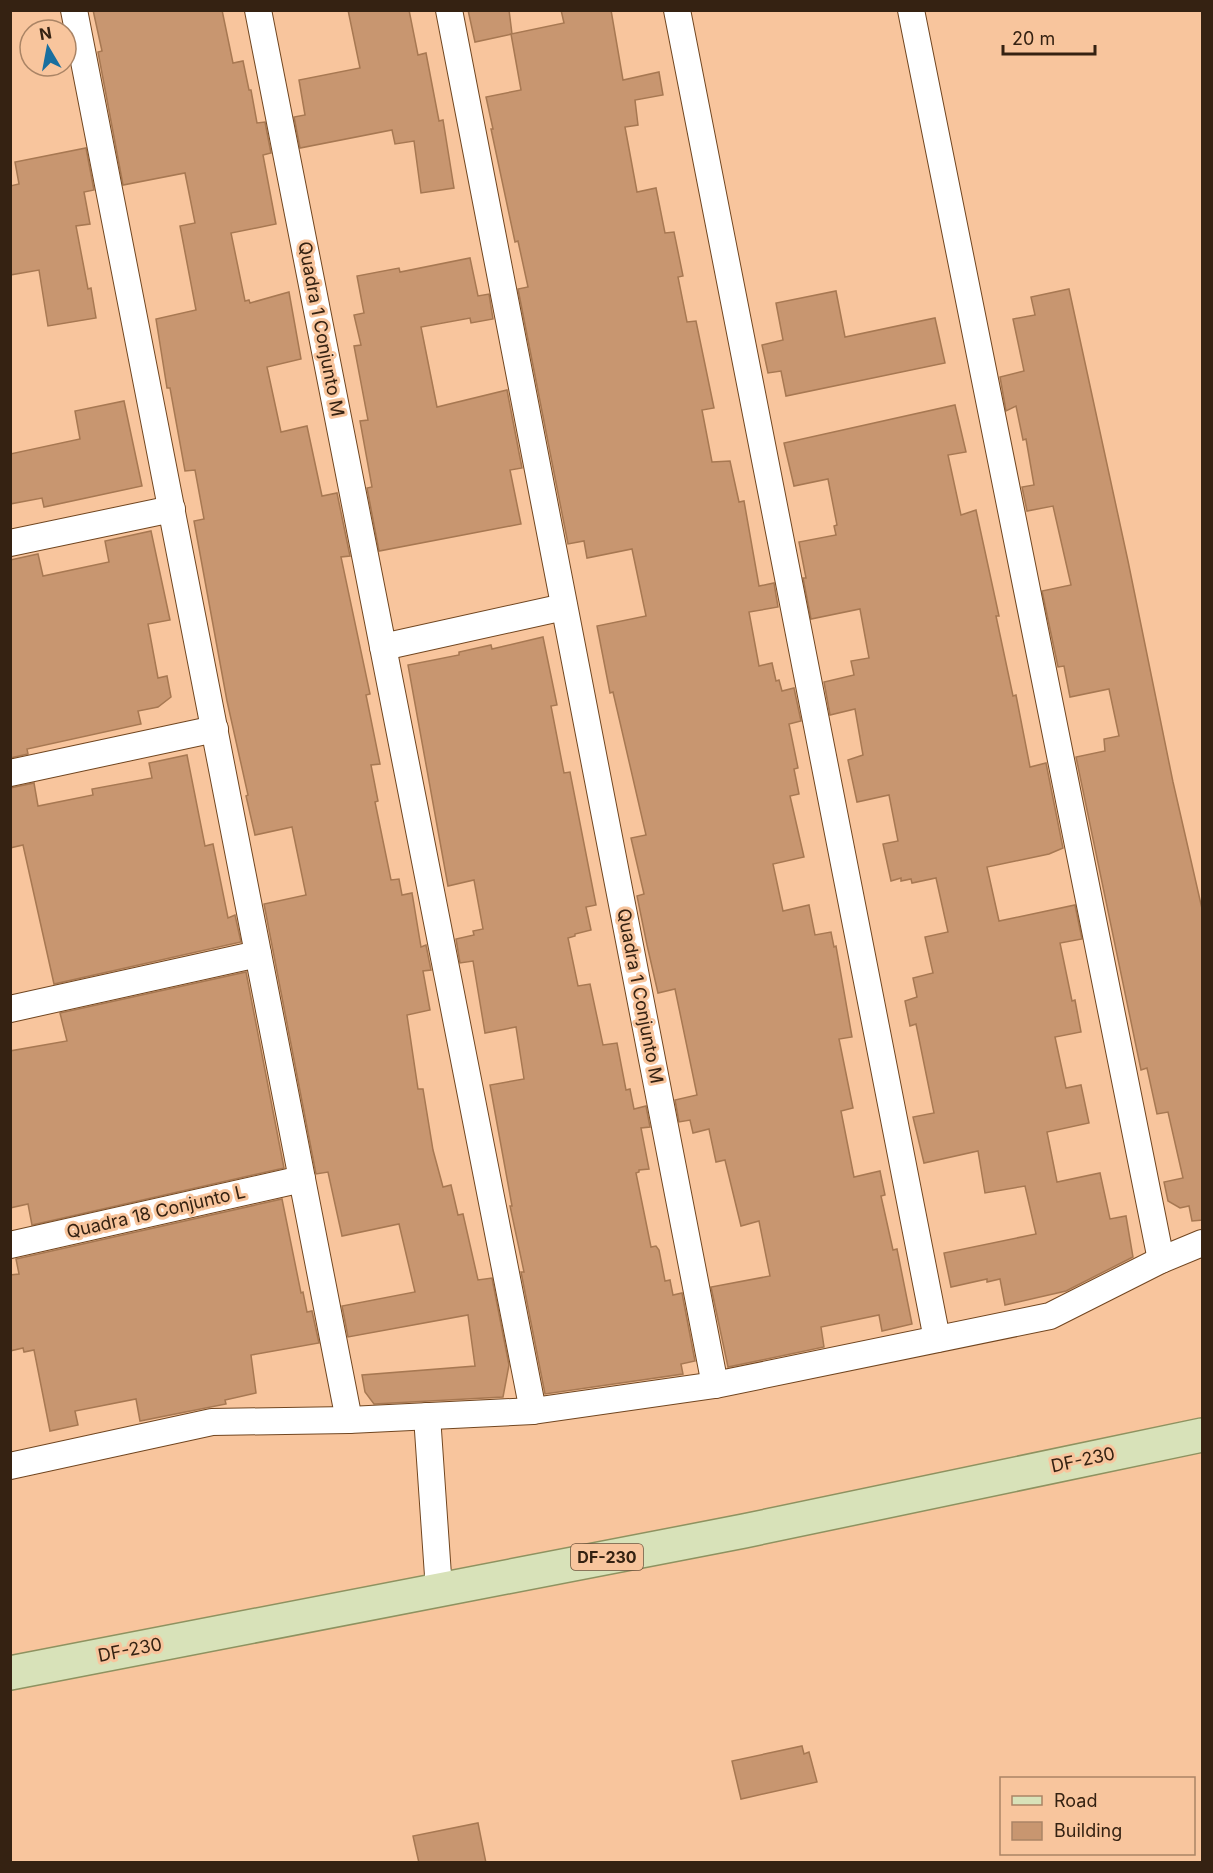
<svg xmlns="http://www.w3.org/2000/svg" width="1213" height="1873" viewBox="0 0 1213 1873" font-family="Inter,sans-serif">
	<style>
		.building { fill: #c89670; stroke: #a77852; stroke-width: 1.5 }
		.lines { fill: none; stroke-linecap: round; stroke-linejoin: round }
		.street-casing { stroke: #714620; stroke-width: 28 }
		.primary-casing { stroke: #8e9260; stroke-width: 36 }
		.street { stroke: #fff; stroke-width: 26 }
		.primary { stroke: #d8e2b9; stroke-width: 33 }
		.labels { text-anchor: middle; stroke-width: 6; stroke-linejoin: round; paint-order: stroke }
		.shield { fill: #f8c59d; stroke: #70533c; stroke-width: 1.5 }
		.shield-label { font-size: 16px; font-weight: bold; fill: #352212 }
		.street-label { font-size: 18px; fill: #352212; stroke: #f8c59d }
	</style>
	<rect width="100%" height="100%" fill="#f8c59d"/>
	<!-- building -->
	<g class="building">
		<path d="M93,10H222L233,63L243,61L249,90H251L257,123L265,122L271,153L263,155L276,224L231,233L245,301L249,300L250,303L289,292L301,359L267,367L281,432L307,426L322,496L337,493L350,556L341,557L370,694L366,695L380,764L371,765L378,801L375,802L391,880L399,879L402,895L412,893L421,947L426,945L431,970L423,971L430,1010L407,1015L418,1089H423L433,1150L443,1187L451,1185L458,1215L463,1214L478,1280L492,1278L509,1365L503,1397L374,1404L365,1392L362,1375L475,1366L468,1315L348,1337L342,1306L415,1292L399,1224L342,1236L328,1172L316,1174L264,904L306,895L292,827L255,835L246,796L248,795L227,701L194,521L204,519L195,470L185,471L170,388H167L156,319L196,310L180,226L195,223L185,173L123,185L98,52L102,51Z"/>
		<path d="M348,10H409L418,55L426,53L439,121L443,120L454,188L421,193L414,141L395,144L392,130L300,148L294,117L305,115L299,80L360,68Z"/>
		<path d="M468,10H509L512,34L475,42Z"/>
		<path d="M561,10H611L623,80L659,72L663,95L635,100L638,125L625,127L637,192L656,188L665,233L674,232L683,276L678,277L687,322L696,321L714,408L702,410L712,462L730,461L739,502L744,501L759,586L774,583L778,607L749,612L759,666L772,663L776,681L779,680L782,691L794,688L801,721L789,724L798,768L794,769L799,794L790,796L804,857L773,864L783,911L809,905L815,935L831,932L834,947L836,946L852,1037L839,1039L853,1108L841,1111L854,1177L880,1171L885,1195L881,1196L893,1250L897,1249L912,1324L882,1331L879,1315L821,1327L824,1347L728,1367L711,1287L770,1276L759,1221L741,1226L725,1160L716,1162L709,1129L693,1133L690,1120L679,1122L675,1100L697,1095L675,989L658,993L647,945L637,896L644,894L631,838L646,835L613,692L610,693L597,626L646,616L632,549L587,558L584,541L568,544L518,289L528,287L518,241L515,242L491,129H493L486,97L521,90L511,34L564,23Z"/>
		<path d="M86,148L94,190L84,192L90,224L76,226L88,289L91,288L96,318L48,326L39,270L10,275V186L19,184L15,162Z"/>
		<path d="M470,258L478,296L489,294L493,319L471,323L470,318L421,327L437,407L507,390L522,468L510,470L521,524L379,551L367,488L372,487L360,421L368,420L354,346L361,345L354,315L364,313L357,276L399,268L400,272Z"/>
		<path d="M1069,289L1128,561L1173,782L1203,913V1220L1192,1221L1189,1206L1180,1208L1168,1201L1164,1182L1183,1178L1168,1112L1157,1114L1147,1068L1141,1070L1076,757L1105,751L1104,739L1119,736L1109,689L1070,697L1064,666L1058,667L1042,591L1071,585L1053,506L1027,511L1022,487L1034,485L1026,439L1023,440L1016,406L1006,411L1000,377L1024,371L1013,319L1035,315L1031,297Z"/>
		<path d="M836,291L845,337L935,318L945,363L786,396L781,371L768,373L762,345L783,340L776,303Z"/>
		<path d="M124,401L142,486L44,507L42,498L10,504V454L80,439L75,411Z"/>
		<path d="M955,405L966,452L948,455L961,515L976,510L999,616H996L1013,696L1016,695L1030,767L1046,763L1063,848L1049,854L987,867L999,921L1075,905L1082,939L1060,943L1072,1001L1075,1000L1081,1032L1055,1037L1066,1088L1081,1085L1089,1123L1047,1132L1057,1182L1100,1173L1110,1219L1126,1216L1133,1257L1066,1291L1005,1305L1000,1279L987,1282V1279L951,1287L944,1253L1036,1234L1025,1186L985,1193L978,1151L924,1163L913,1117L934,1113L916,1024L910,1026L905,1001L917,997L913,978L933,973L925,937L948,932L936,878L912,883L911,879L901,881V878L891,881L883,844L898,841L889,795L857,802L848,760L863,755L855,709L830,715L824,682L854,675L851,661L869,658L860,609L811,619L803,578H806L799,542L836,535L834,526L837,525L828,479L794,486L784,443Z"/>
		<path d="M151,531L170,620L148,624L158,678L167,676L171,697L158,707L138,711L141,724L27,749L28,754L10,758V560L38,554L43,576L109,562L105,541Z"/>
		<path d="M543,637L557,705L551,706L564,773L570,772L596,905L586,907L591,930L575,934V936L568,938L578,986L590,984L603,1045L617,1043L626,1090L630,1089L634,1109L646,1106L650,1127L641,1128L649,1169L639,1170V1172L636,1173L651,1247L656,1246L659,1250L665,1281L670,1280L673,1295L682,1293L695,1361L681,1364L683,1374L545,1394L521,1272H524L510,1206H512L490,1085L524,1079L516,1027L485,1033L473,961L460,963L456,939L474,935L473,931L483,929L474,880L448,886L408,665L459,655V652L491,645L492,649Z"/>
		<path d="M187,755L205,846L213,844L228,918L235,915L241,942L54,984L23,845L10,848V788L34,783L38,806L93,795L92,789L152,778L149,763Z"/>
		<path d="M246,972L284,1168L32,1225L28,1204L10,1208V1051L67,1041L60,1013Z"/>
		<path d="M282,1199L301,1293L303,1292L307,1312L312,1311L319,1343L251,1355L256,1393L225,1400L226,1404L140,1421L136,1399L75,1411L78,1425L50,1431L34,1350L24,1352L23,1348L10,1351V1275L19,1274L16,1259Z"/>
		<path d="M802,1746L804,1754L809,1752L817,1782L741,1799L732,1761Z"/>
		<path d="M478,1823L486,1863H419L413,1836Z"/>
	</g>
	<g class="lines">
		<!-- street casing -->
		<g class="street-casing">
			<g id="street">
				<path d="M74,10L349,1420"/>
				<path d="M258,10L533,1411"/>
				<path d="M449,10L715,1385"/>
				<path d="M677,10L937,1339"/>
				<path d="M911,10L1161,1260"/>
				<path d="M10,543L172,509"/>
				<path d="M383,647L564,607"/>
				<path d="M10,773L215,729"/>
				<path d="M10,1009L258,954"/>
				<path d="M10,1245L302,1179"/>
				<path d="M427,1416L439,1590"/>
				<path d="M10,1466L212,1422L349,1420L533,1411L715,1385L1050,1316L1161,1260L1202,1243"/>
			</g>
		</g>
		<!-- primary casing -->
		<g class="primary-casing">
			<path id="primary" d="M10,1673L744,1531L1202,1435"/>
		</g>
		<!-- street -->
		<use href="#street" class="street"/>
		<!-- primary -->
		<use href="#primary" class="primary"/>
	</g>
	<g class="labels">
		<!-- shield labels -->
		<rect class="shield" x="571" y="1544" width="72" height="26" rx="4.5"/>
		<g class="shield-label">
			<text x="607" y="1563">DF-230</text>
		</g>
		<!-- street labels -->
		<g class="street-label">
			<text transform="translate(321 329) rotate(79)" y="6">Quadra 1 Conjunto M</text>
			<text transform="translate(640 996) rotate(79)" y="6">Quadra 1 Conjunto M</text>
			<text transform="translate(156 1212) rotate(-13)" y="6">Quadra 18 Conjunto L</text>
			<text transform="translate(1083 1460) rotate(-12)" y="6">DF-230</text>
			<text transform="translate(130 1650) rotate(-11)" y="6">DF-230</text>
		</g>
	</g>
	<!-- border -->
	<rect width="1213" height="1873" fill="none" stroke="#352212" stroke-width="24"/>
	<!-- legend -->
	<rect x="1000" y="1777" width="195" height="78" fill="#f8c59d" stroke="#aa8465" stroke-width="1.5"/>
	<rect x="1012" y="1796" width="30" height="9" fill="#d8e2b9" stroke="#aa8465" stroke-width="1.5"/>
	<text x="1054" y="1807" font-size="18" fill="#352212">Road</text>
	<rect x="1012" y="1822" width="30" height="18" fill="#c89670" stroke="#aa8465" stroke-width="1.5"/>
	<text x="1054" y="1837" font-size="18" fill="#352212">Building</text>
	<!-- north arrow -->
	<g transform="translate(48 48) rotate(350)"><circle r="28" fill="#f8c59d" stroke="#aa8465" stroke-width="1.5"/>
	<path d="M0-4.5L10 22L0 15L-10 22Z" fill="#196f9f"/>
	<text y="-9" font-size="16" font-weight="bold" text-anchor="middle" fill="#352212">N</text>
	</g>
	<!-- scale -->
	<path d="M1003 45v9h92v-9" fill="none" stroke="#352212" stroke-width="3"/>
	<text x="1012" y="45" font-size="18" fill="#352212" stroke="#f8c59d" stroke-width="4.5" paint-order="stroke">20 m</text>
</svg>
